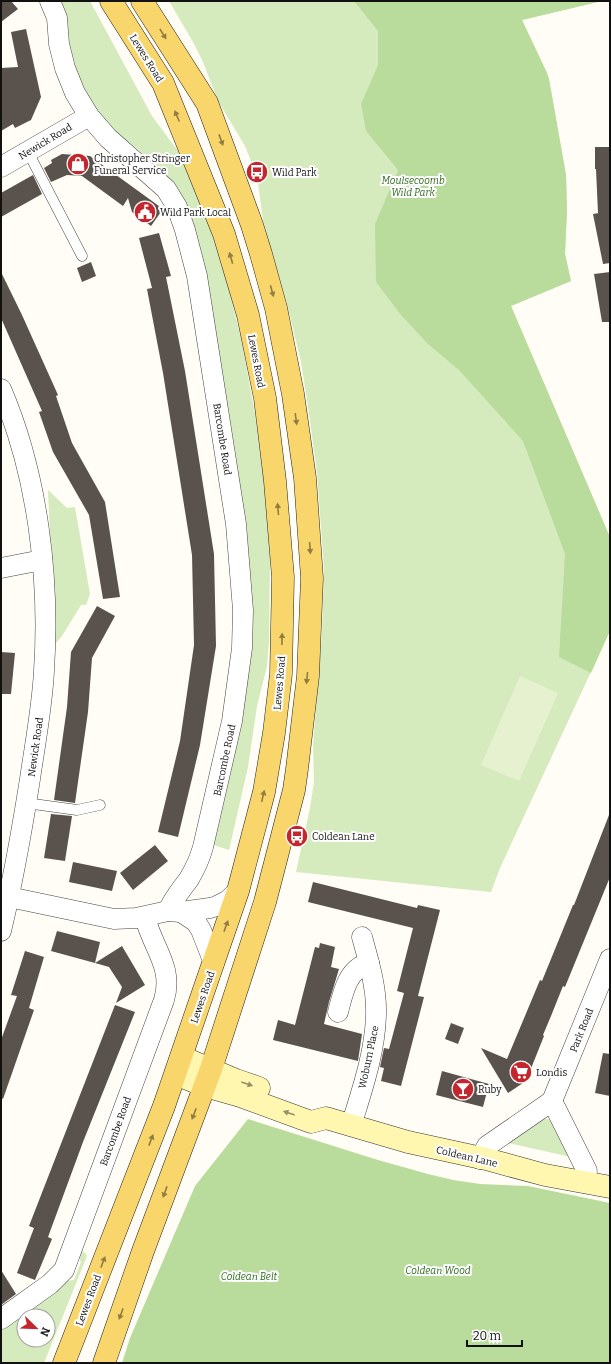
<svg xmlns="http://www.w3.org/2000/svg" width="611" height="1364" viewBox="0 0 611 1364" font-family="Bitter,serif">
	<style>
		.green { fill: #d5ebbd; fill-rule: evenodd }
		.forest { fill: #b9dc9c }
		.pitch { fill: #e6f2cf }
		.building { fill: #5a524d }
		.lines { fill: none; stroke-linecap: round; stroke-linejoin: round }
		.lane-casing { stroke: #444; stroke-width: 11 }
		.street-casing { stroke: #444; stroke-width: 21 }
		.secondary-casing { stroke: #333; stroke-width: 23 }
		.primary-casing { stroke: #222; stroke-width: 23 }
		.lane { stroke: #fff; stroke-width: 10 }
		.street { stroke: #fff; stroke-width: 20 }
		.secondary { stroke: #fff6b0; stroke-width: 22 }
		.primary { stroke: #f9d66b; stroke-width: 22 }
		.oneway { fill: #917d42 }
		.oneway2 { fill: #948f68 }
		.labels { text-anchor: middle; stroke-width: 4; stroke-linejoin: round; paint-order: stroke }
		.street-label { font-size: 10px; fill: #111; stroke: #fff }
		.poi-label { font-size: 10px; fill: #111; stroke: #fff; text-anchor: start }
		.park-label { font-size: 10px; font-style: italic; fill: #2f6b1f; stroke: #fff }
	</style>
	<rect width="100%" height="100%" fill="#fffdf5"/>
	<!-- green -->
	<g class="green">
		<path d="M58,1H90L152,116L184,159L211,230L225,275L241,338L255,414L265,490L270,557L269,641L267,666L257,706L248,767L229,850L210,844L235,744L241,505L163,174L138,149L107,126L76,80Z"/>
		<path d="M169,1H602L522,20L547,73L549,79L566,175L567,210L565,254L571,281L511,306L609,535V633L500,868L491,892L296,872L310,808L314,782L313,745L322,633L324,569L317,472L307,400L301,362L287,304L263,220L257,176L245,146L218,101L203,62L193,42Z"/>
		<path d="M48,490L67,508L75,507L90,594L86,605H81L62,636L55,644Z"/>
		<path d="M542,1119H548L555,1123L571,1157L503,1142Z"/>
		<path d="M82,1250L87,1256L44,1363H1V1326L66,1281L74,1280L81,1262L79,1257ZM24,1316H48V1340H24Z"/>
	</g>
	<!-- forest -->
	<g class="forest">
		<path d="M354,1H602L522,20L547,73L549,79L566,175L567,210L565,254L571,281L511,306L609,535V633L591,673L559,657L565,554L523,441L459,370L428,344L401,315L376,282L375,224L398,170L366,131L361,104L378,65V31Z"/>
		<path d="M248,1119L378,1160L428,1174L453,1180L480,1184L528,1186L610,1203V1363H122L130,1338L195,1186Z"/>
	</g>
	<!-- pitch -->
	<path class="pitch" d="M520,676L558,693L519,781L481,765Z"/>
	<!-- building -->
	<g class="building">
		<path d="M1,1H11L18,9L1,22Z"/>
		<path d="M26,29L41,97L31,120L15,128L13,124L1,131V68L18,67L11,32Z"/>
		<path d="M595,147H610V263L603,264L593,214L599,213H598L596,169H595Z"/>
		<path d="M62,154L90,156L163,209L151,226L132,212L128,198L123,206L82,176L67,175L51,182L44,168L52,163L51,160Z"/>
		<path d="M33,175L42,194L1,217V193Z"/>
		<path d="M159,233L171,276L166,277L185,371L214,554L216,646L200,745L178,837L158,832L180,741L194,645L192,555L163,373L147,289L152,288L139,238Z"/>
		<path d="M91,262L96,276L82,282L77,268Z"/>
		<path d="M1,272L22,315L58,395L56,396L72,443L105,502L120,597L103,599L89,515L53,452L39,412L42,411L1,318Z"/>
		<path d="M610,272V322H602L594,274Z"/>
		<path d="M97,606L115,616L92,658L88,712L75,803L54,800L67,707L71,652Z"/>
		<path d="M1,652L15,653L11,694H1Z"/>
		<path d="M51,814L72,816L65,861L44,858Z"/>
		<path d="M609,815L610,877L565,987L563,986L551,1016L543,1035L544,1036L526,1081L508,1093L481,1048L507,1059L540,980L542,981L573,905H574Z"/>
		<path d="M155,845L168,861L133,890L120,873Z"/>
		<path d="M73,862L117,871L112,891L69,882Z"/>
		<path d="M313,882L417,908L418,905L440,910L418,996L424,997L401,1086L381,1081L384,1068L380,1067L384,1048L389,1049L404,993L397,991L413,928L308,902Z"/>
		<path d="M57,931L100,942L95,963L51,951Z"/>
		<path d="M320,943L335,947L331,967L339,969L329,1002L324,1024L362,1034L358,1061L273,1040L278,1020L295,1025L315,947L319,948Z"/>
		<path d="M122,946L145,985L116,1003L122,987L109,967L95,963Z"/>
		<path d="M25,951L44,957L29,1008L34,1010L3,1099L1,1098V1040L17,996L11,995Z"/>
		<path d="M115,1005L135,1012L83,1142L48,1237L52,1239L35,1280L17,1273L34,1228L29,1226Z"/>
		<path d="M451,1023L464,1028L458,1044L445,1039Z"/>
		<path d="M603,1053L610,1054V1096L595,1093Z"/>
		<path d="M442,1071L489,1084L483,1107L436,1095Z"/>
		<path d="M1,1270L16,1294L1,1305Z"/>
	</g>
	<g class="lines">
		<!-- lane casing -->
		<g class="lane-casing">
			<g id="lane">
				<path d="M28,152L82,256"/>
				<path d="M26,803L77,810L100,805"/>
			</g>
		</g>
		<!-- street casing -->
		<g class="street-casing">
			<g id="street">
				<path d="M50,1L57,18L59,44L65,68L75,93L89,116L108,138L166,189L177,207L185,230L197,276L236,524L243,610L242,648L232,721L203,847C200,858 195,869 189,879C181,890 173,899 168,911"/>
				<path d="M1,167L89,116"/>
				<path d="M1,389C38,475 50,579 44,671C42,708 35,744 30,779C22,830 13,881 1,931"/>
				<path d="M1,568L42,560"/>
				<path d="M9,897L114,919L136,918L168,911L181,912L210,908L217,906L227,901L238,891"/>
				<path d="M181,912L196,922L201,930L214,963"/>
				<path d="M338,1012C343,993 347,969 369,963"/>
				<path d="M552,1101L587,1171L585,1183"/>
				<path d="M351,1126C362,1090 375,1053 376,1015C377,989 369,962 362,937"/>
				<path d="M480,1159L487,1146L552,1101L610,959"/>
				<path d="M1,1319L50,1284L64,1270L164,1000C174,967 152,947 145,917"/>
			</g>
		</g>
		<!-- secondary casing -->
		<g class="secondary-casing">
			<g id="secondary">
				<path d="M182,1057L236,1080L259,1088"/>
				<path d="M176,1074L205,1086L240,1096L311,1122L326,1118L408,1142L486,1159L545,1175L610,1187"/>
			</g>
		</g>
		<!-- primary casing -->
		<g class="primary-casing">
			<g id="primary">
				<path d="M64,1363L164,1106L238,891L264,792L274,733L281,674L283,577L275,481L265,398L248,315L224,234L163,83L111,1"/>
				<path d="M104,1363L143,1251L211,1069L265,902L294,790L297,769L308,676L312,578L305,478L293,394L276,308L261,254L252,225L207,103L142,1"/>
			</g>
		</g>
		<!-- lane -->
		<use href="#lane" class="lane"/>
		<!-- street -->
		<use href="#street" class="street"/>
		<!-- secondary -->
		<use href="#secondary" class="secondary"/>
		<!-- primary -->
		<use href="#primary" class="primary"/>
	</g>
	<!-- one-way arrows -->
	<defs><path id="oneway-solid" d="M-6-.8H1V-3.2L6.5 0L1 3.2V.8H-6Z"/></defs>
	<g class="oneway">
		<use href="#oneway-solid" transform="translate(163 34) rotate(58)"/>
		<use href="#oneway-solid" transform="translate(177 116) rotate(-113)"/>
		<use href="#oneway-solid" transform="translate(221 140) rotate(70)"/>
		<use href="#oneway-solid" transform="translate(231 258) rotate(-106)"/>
		<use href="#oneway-solid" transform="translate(272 291) rotate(75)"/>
		<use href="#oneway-solid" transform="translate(296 419) rotate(82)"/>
		<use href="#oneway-solid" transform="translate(278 509) rotate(-95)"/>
		<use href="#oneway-solid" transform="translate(310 548) rotate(86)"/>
		<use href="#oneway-solid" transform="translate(282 639) rotate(-89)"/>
		<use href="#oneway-solid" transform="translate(307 678) rotate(95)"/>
		<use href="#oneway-solid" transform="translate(263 796) rotate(-77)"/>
		<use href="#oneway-solid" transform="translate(226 926) rotate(-70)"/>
		<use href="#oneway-solid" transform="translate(194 1114) rotate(111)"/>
		<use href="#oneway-solid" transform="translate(151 1140) rotate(-69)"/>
		<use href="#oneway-solid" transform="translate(165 1192) rotate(110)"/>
		<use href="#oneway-solid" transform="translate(103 1262) rotate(-69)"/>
		<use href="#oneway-solid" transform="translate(121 1314) rotate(110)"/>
	</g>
	<g class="oneway2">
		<use href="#oneway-solid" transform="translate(247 1084) rotate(19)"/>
		<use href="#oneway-solid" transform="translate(289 1113) rotate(-161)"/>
	</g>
	<!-- icons -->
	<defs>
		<g id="shop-disc" transform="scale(1.15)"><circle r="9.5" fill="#c4262e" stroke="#fff"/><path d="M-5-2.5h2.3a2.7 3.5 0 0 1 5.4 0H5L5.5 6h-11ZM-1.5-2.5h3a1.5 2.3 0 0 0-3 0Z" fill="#fff"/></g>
		<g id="bus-disc" transform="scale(1.15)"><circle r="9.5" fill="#c4262e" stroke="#fff"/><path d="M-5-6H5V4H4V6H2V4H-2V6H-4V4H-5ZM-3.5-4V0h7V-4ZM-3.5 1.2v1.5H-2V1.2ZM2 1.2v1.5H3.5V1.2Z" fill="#fff"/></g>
		<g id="civic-disc" transform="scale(1.15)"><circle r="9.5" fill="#c4262e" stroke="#fff"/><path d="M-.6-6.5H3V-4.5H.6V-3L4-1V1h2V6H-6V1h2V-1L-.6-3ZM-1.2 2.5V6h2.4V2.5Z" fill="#fff"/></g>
		<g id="supermarket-disc" transform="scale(1.15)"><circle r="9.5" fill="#c4262e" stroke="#fff"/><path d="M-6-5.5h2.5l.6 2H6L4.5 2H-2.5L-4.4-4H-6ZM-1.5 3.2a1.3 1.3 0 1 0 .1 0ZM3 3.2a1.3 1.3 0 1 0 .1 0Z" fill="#fff"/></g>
		<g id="bar-disc" transform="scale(1.15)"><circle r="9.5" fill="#c4262e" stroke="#fff"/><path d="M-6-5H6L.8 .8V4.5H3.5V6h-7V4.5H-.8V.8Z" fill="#fff"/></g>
	</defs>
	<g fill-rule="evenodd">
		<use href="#shop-disc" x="78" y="164"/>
		<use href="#bus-disc" x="257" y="172"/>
		<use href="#civic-disc" x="145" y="212"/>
		<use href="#bus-disc" x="297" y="836"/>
		<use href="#supermarket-disc" x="521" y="1072"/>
		<use href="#bar-disc" x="463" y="1089"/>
	</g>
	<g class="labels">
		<!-- street labels -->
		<g class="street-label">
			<text transform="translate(147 58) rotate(58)" y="4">Lewes Road</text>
			<text transform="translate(45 141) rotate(-31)" y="4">Newick Road</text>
			<text transform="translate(257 361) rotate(79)" y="4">Lewes Road</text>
			<text transform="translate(223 439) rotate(81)" y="4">Barcombe Road</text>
			<text transform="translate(279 683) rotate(-85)" y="4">Lewes Road</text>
			<text transform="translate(35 747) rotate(-82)" y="4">Newick Road</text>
			<text transform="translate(224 760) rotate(-78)" y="4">Barcombe Road</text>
			<text transform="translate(202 997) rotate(-71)" y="4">Lewes Road</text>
			<text transform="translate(581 1030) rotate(-68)" y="4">Park Road</text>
			<text transform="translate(368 1057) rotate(-78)" y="4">Woburn Place</text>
			<text transform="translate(115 1131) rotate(-70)" y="4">Barcombe Road</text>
			<text transform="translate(467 1156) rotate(13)" y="4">Coldean Lane</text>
			<text transform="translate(88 1300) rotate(-69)" y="4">Lewes Road</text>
		</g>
		<!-- poi labels -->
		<g class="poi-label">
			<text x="94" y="162">Christopher Stringer<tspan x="94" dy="12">Funeral Service</tspan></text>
			<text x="272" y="176">Wild Park</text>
			<text x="160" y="216">Wild Park Local</text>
			<text x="312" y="840">Coldean Lane</text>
			<text x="536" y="1076">Londis</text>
			<text x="478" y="1093">Ruby</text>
		</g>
		<!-- park labels -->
		<g class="park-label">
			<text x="413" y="184">Moulsecoomb<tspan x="413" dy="12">Wild Park</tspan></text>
			<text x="438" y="1274">Coldean Wood</text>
			<text x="249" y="1280">Coldean Belt</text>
		</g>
	</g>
	<!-- border -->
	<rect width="611" height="1364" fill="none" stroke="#111111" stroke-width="4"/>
	<!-- north arrow -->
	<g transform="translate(36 1328) rotate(113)"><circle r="19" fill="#ffffff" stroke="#a0a0a0"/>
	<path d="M0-3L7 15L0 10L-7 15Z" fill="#c4262e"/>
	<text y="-6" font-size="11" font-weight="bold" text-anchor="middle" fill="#111111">N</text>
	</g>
	<!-- scale -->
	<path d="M467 1340v6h55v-6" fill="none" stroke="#111111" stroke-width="2"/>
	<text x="473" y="1340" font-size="12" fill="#111111" stroke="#ffffff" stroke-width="3" paint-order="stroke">20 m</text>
</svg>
